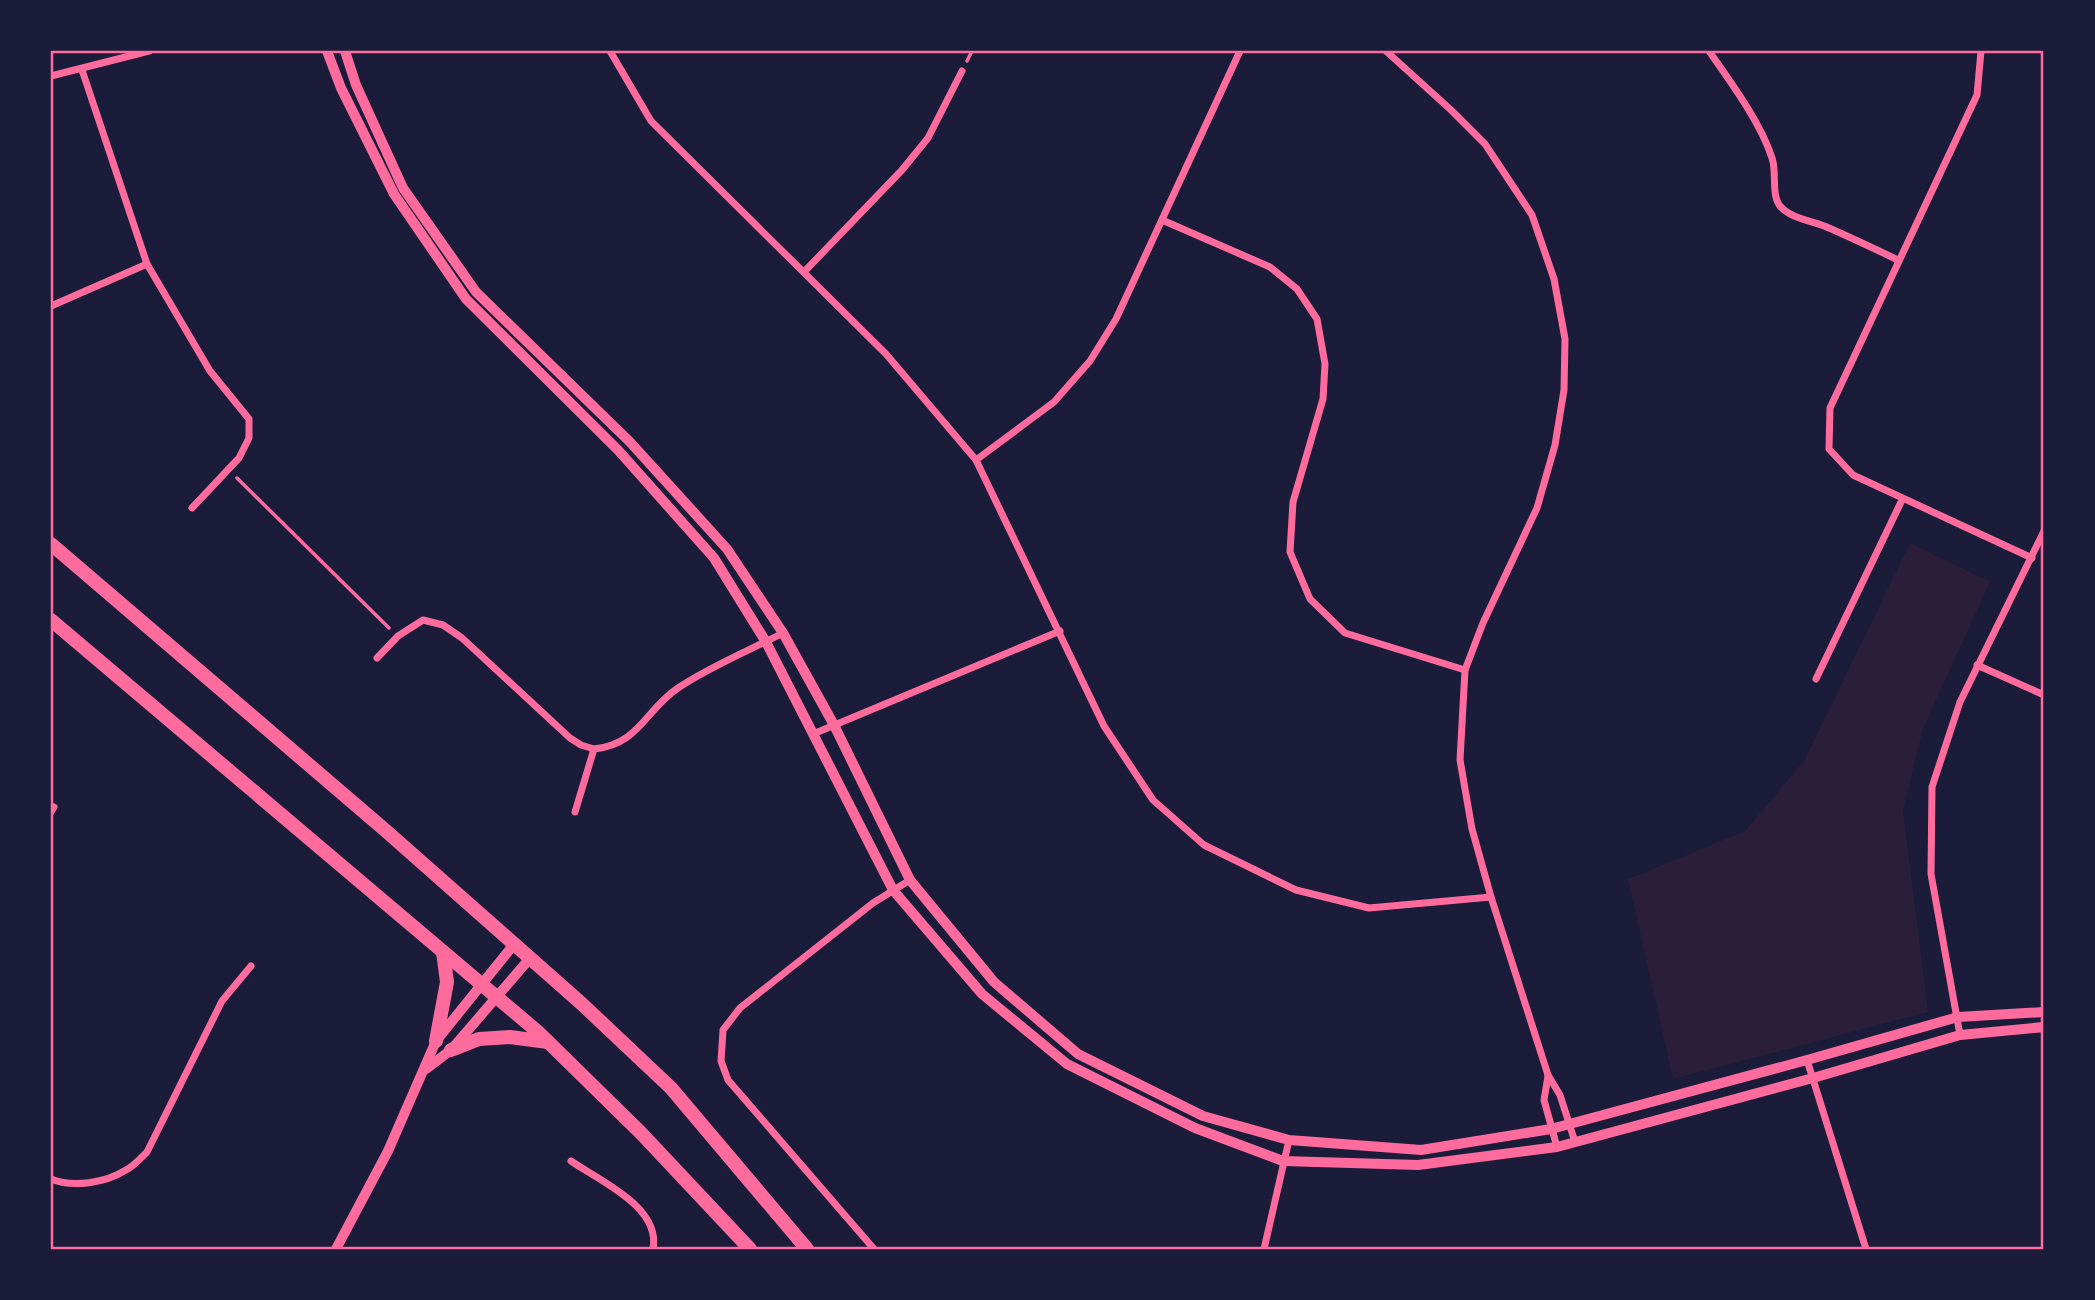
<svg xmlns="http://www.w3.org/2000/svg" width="2095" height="1300" viewBox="0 0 2095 1300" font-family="Lato,sans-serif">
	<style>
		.green { fill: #2a1e3b }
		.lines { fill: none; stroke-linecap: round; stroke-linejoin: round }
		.path { stroke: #ff6b9d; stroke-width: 3.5 }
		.minor { stroke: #ff6b9d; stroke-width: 7 }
		.tertiary { stroke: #ff6b9d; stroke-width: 10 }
		.trunk { stroke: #ff6b9d; stroke-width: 14 }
		.neatline { fill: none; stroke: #ff6b9d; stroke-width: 2.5 }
	</style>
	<rect width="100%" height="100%" fill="#1b1b3a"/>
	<!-- green -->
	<path class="green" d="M1910,543L1990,582L1923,729L1903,810L1928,1012L1673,1079L1628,879L1745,831L1804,761Z"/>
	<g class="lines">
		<!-- path -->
		<g class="path">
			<path d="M967,61L972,51"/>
			<path d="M237,478L389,628"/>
		</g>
		<!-- minor -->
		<g class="minor">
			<path d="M610,51L651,121L886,354L976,460L1104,726L1153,800L1204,845L1296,890L1369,908L1491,897"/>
			<path d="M1386,51L1451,110L1485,144L1532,215L1554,279L1565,339L1564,390L1555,445L1537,508L1483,623L1465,670L1460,760L1472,829L1491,897L1548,1075L1560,1095L1575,1142"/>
			<path d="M1709,51C1730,81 1761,123 1772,158C1777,172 1771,195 1780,206C1790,219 1815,221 1829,228C1852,238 1875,249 1898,260"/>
			<path d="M1981,51L1977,95L1830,408L1829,449L1853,475L2032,558"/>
			<path d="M82,70L147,264L210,371L249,419V438L239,458L192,508"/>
			<path d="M51,76L149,51"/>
			<path d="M1162,220L1270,267L1297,289L1317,319L1325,364L1323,399L1293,502L1290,552L1310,599L1345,633L1465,670"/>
			<path d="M804,272L902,170L928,138L962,71"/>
			<path d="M51,306L147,264"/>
			<path d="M976,460L1054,402L1090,361L1116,319L1240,51"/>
			<path d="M377,658L398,636L423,620L443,625L462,638L570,738L581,745L594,749"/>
			<path d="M1977,665L2044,695"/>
			<path d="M1816,679L1902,500"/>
			<path d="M813,734L1060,631"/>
			<path d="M51,812L54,807"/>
			<path d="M575,812L594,749C640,744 645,710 678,688C709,667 750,650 783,633"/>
			<path d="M1960,1035L1931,874L1932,787L1960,702L2044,531"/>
			<path d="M1807,1060L1866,1249"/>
			<path d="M1548,1076L1544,1100L1557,1147"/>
			<path d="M571,1161C600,1181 661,1207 653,1249"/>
			<path d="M51,1179C73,1188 105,1183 126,1170C134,1166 141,1158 147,1152L222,1001L251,966"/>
			<path d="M874,1249L728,1080L721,1061L723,1030L740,1008L873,903L910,880"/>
			<path d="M1264,1249L1289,1140"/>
		</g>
		<!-- tertiary -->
		<g class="tertiary">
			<path d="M327,51L341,88L394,194L466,299L618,450L714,558L766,642L893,890L982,994L1067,1064L1195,1128L1283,1161L1418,1165L1557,1147L1813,1078L1960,1035L2044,1027"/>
			<path d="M345,51L356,85L403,188L476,292L630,442L727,549L783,633L834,725L910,880L994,982L1078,1054L1203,1116L1289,1140L1421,1150L1551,1129L1807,1060L1958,1017L2044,1012"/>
			<path d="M426,1069L451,1050L531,957"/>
			<path d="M336,1249L388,1151L436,1041L515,943"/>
		</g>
		<!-- trunk -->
		<g class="trunk">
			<path d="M51,544L385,830L582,1004L671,1088L807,1249"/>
			<path d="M51,620L538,1032L641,1133L750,1249"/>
			<path d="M436,1041L447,982L443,952"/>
			<path d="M451,1050L479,1039L510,1037L548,1042"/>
		</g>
	</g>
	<!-- border -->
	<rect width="2095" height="1300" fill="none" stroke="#1b1b3a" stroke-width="105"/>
	<rect x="52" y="52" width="1990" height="1196" class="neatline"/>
</svg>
